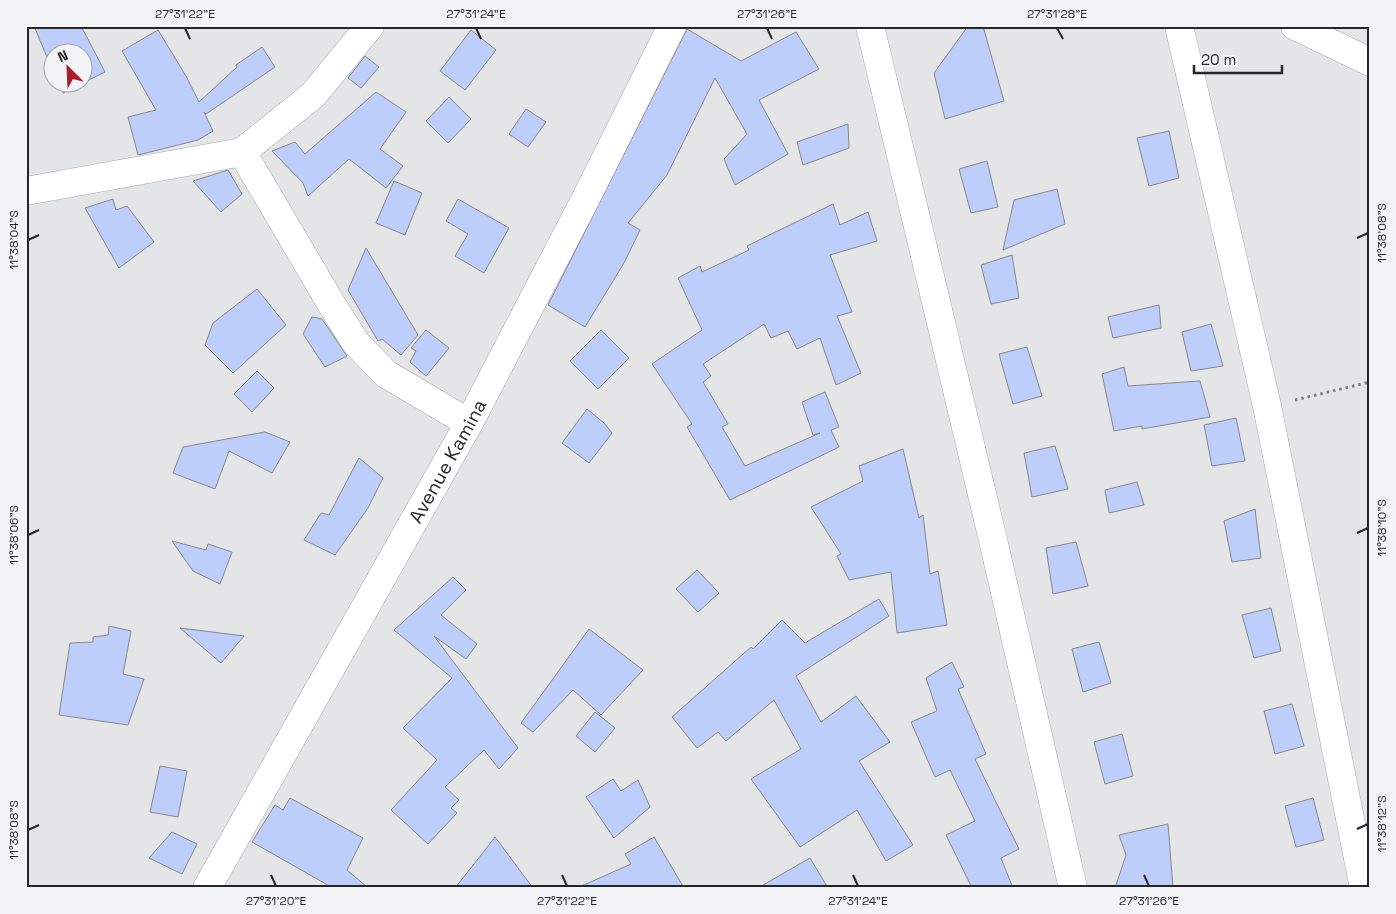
<svg xmlns="http://www.w3.org/2000/svg" width="1396" height="914" viewBox="0 0 1396 914" font-family="'Space Grotesk',sans-serif">
	<style>
		.building { fill: #becefa; stroke: #87888a }
		.lines { fill: none; stroke-linecap: round; stroke-linejoin: round }
		.street-casing { stroke: #a7a8aa; stroke-width: 29 }
		.path { stroke: #7f7f81; stroke-width: 3; stroke-dasharray: 2.5 4; stroke-linecap: butt }
		.street { stroke: #fff; stroke-width: 28 }
		.ticks { fill: none; stroke: #262627; stroke-width: 2 }
		.labels { text-anchor: middle; stroke-width: 4; stroke-linejoin: round; paint-order: stroke }
		.street-label { font-size: 19px; fill: #262627; stroke: #f2f3f5 }
		.neatline { fill: none; stroke: #262627; stroke-width: 2 }
		.ticks-label { font-size: 12px; text-anchor: middle; fill: #262627 }
	</style>
	<rect width="100%" height="100%" fill="#e4e5e7"/>
	<!-- building -->
	<g class="building">
		<path d="M34,26H81L105,72L63,93L59,82H82V52H52V69Z"/>
		<path d="M968,26H983L1004,101L945,119L934,73Z"/>
		<path d="M687,29L741,61L796,32L819,69L759,100L788,154L735,185L724,159L747,134L715,78L667,175L628,223L640,230L624,263L585,327L548,305Z"/>
		<path d="M158,30L186,76L199,102L237,67L236,65L262,47L275,67L206,114L204,112L213,131L198,140L138,155L128,117L156,110L122,51Z"/>
		<path d="M471,30L496,50L465,90L440,71Z"/>
		<path d="M365,56L379,67L361,88L348,78Z"/>
		<path d="M376,92L406,112L380,149L403,166L386,188L349,159L308,196L303,183L272,151L295,142L305,154Z"/>
		<path d="M449,97L471,119L448,143L426,121Z"/>
		<path d="M526,109L546,122L528,147L509,134Z"/>
		<path d="M848,124L849,148L803,165L797,142Z"/>
		<path d="M1169,131L1179,178L1149,186L1137,138Z"/>
		<path d="M987,161L998,207L971,213L959,169Z"/>
		<path d="M228,170L242,194L221,212L193,181Z"/>
		<path d="M394,181L422,193L405,235L376,223Z"/>
		<path d="M1057,189L1065,224L1003,250L1014,200Z"/>
		<path d="M113,199L116,210L127,206L154,242L119,268L85,208Z"/>
		<path d="M458,199L509,228L484,273L455,256L468,234L446,221Z"/>
		<path d="M833,204L840,225L868,212L877,241L830,255L852,312L837,316L861,373L836,385L820,338L797,349L788,331L771,338L764,324L703,364L711,376L703,382L728,424L722,427L745,466L820,433L813,435L802,402L825,392L839,427L831,430L839,447L730,500L687,427L692,424L652,364L702,330L678,278L700,266L702,272L749,250L747,246Z"/>
		<path d="M366,248L418,335L401,355L382,339L378,341L348,290Z"/>
		<path d="M1012,255L1019,298L991,304L981,265Z"/>
		<path d="M257,289L286,325L233,373L205,345L213,323Z"/>
		<path d="M1159,305L1161,328L1113,338L1108,317Z"/>
		<path d="M312,317L322,319L347,356L325,367L303,334Z"/>
		<path d="M1211,324L1223,366L1191,371L1182,332Z"/>
		<path d="M426,330L449,348L426,376L410,362L416,351L411,348Z"/>
		<path d="M601,330L629,358L598,389L570,361Z"/>
		<path d="M1027,347L1042,396L1013,404L999,354Z"/>
		<path d="M1124,367L1128,386L1200,381L1210,417L1142,429V426L1114,431L1102,374Z"/>
		<path d="M257,371L274,388L252,412L234,394Z"/>
		<path d="M587,409L604,423L612,433L589,463L562,443Z"/>
		<path d="M1236,418L1245,461L1212,466L1204,425Z"/>
		<path d="M265,432L290,442L272,473L229,451L215,489L173,473L183,447Z"/>
		<path d="M1055,446L1068,489L1032,497L1024,453Z"/>
		<path d="M903,449L919,518L923,515L930,574L938,571L947,625L897,633L891,572L849,580L837,556L841,554L811,507L863,481L859,466Z"/>
		<path d="M359,458L383,478L368,508L335,555L304,540L321,513L329,515Z"/>
		<path d="M1137,482L1144,505L1109,513L1105,490Z"/>
		<path d="M1255,509L1261,558L1232,562L1224,521Z"/>
		<path d="M172,541L206,550L208,544L232,552L220,584L193,571Z"/>
		<path d="M1076,542L1088,586L1053,594L1046,548Z"/>
		<path d="M697,570L719,593L698,612L676,589Z"/>
		<path d="M453,577L466,590L441,615L477,644L466,659L434,636L518,748L499,769L484,750L445,787L459,800L451,808L457,813L428,844L391,810L437,760L403,728L452,678L394,630Z"/>
		<path d="M879,599L889,616L796,676L821,722L856,696L890,742L859,761L913,845L886,861L857,810L800,847L751,779L801,749L774,700L726,741L718,732L697,748L672,717L751,647L753,649L782,620L805,643Z"/>
		<path d="M1271,608L1281,651L1254,658L1242,615Z"/>
		<path d="M109,626L131,631L123,674L144,679L128,725L59,715L70,643L93,642V637L108,635Z"/>
		<path d="M180,628L244,636L221,663Z"/>
		<path d="M589,629L643,670L601,715L573,690L533,732L521,723Z"/>
		<path d="M1099,642L1111,683L1083,692L1072,649Z"/>
		<path d="M952,662L964,687L958,689L986,754L975,759L1019,849L1001,858L1013,888H972L946,835L975,821L950,770L935,777L911,722L937,711L926,678Z"/>
		<path d="M1292,704L1304,746L1275,754L1264,711Z"/>
		<path d="M595,712L615,728L595,752L576,736Z"/>
		<path d="M1122,734L1133,776L1105,784L1094,742Z"/>
		<path d="M160,766L187,771L178,817L150,812Z"/>
		<path d="M613,779L621,791L638,780L650,807L614,838L586,797Z"/>
		<path d="M290,798L363,838L347,870L368,888H333L252,842L275,805L283,810Z"/>
		<path d="M1313,798L1324,840L1296,847L1285,806Z"/>
		<path d="M1168,824L1173,888H1115L1126,855L1119,835Z"/>
		<path d="M172,832L197,844L182,874L149,858Z"/>
		<path d="M495,837L533,888H455L485,850Z"/>
		<path d="M654,837L684,888H577L631,864L625,854Z"/>
		<path d="M810,858L828,888H758Z"/>
	</g>
	<g class="lines">
		<!-- street casing -->
		<g class="street-casing">
			<g id="street">
				<path d="M870,26L993,540L1073,888"/>
				<path d="M1179,26L1267,406L1364,888"/>
				<path d="M1295,26L1370,62"/>
				<path d="M242,152L332,305L356,343L386,374L469,423"/>
				<path d="M26,191L242,152L313,95L370,26"/>
				<path id="s1" d="M207,888L469,423L585,200L672,26"/>
			</g>
		</g>
		<!-- path -->
		<path class="path" d="M1295,400L1370,382"/>
		<!-- street -->
		<use href="#street" class="street"/>
	</g>
	<!-- ticks -->
	<path class="ticks" d="M185,28L190,39M476,28L481,39M767,28L772,39M1057,28L1063,39M1357,238L1368,233M28,240L39,235M1357,533L1368,528M28,535L39,530M1357,829L1368,824M28,830L39,825M271,875L276,886M562,875L567,886M853,875L858,886M1144,875L1149,886"/>
	<g class="labels">
		<!-- street labels -->
		<g class="street-label">
			<text dy="7" stroke="none"><textPath href="#s1" startOffset="490">Avenue Kamina</textPath></text>
		</g>
	</g>
	<!-- border -->
	<rect width="1396" height="914" fill="none" stroke="#f2f3f5" stroke-width="55"/>
	<!-- north arrow -->
	<g transform="translate(68 68) rotate(336)"><circle r="24" fill="#f2f3f5" stroke="#a0a1a3"/>
	<path d="M0-4L9 19L0 12L-9 19Z" fill="#ad1a28"/>
	<text y="-8" font-size="14" font-weight="bold" text-anchor="middle" fill="#262627">N</text>
	</g>
	<!-- scale -->
	<path d="M1194 65v8h88v-8" fill="none" stroke="#262627" stroke-width="2.5"/>
	<text x="1201" y="65" font-size="15" fill="#262627" stroke="#f2f3f5" stroke-width="4" paint-order="stroke">20 m</text>
	<rect x="28" y="28" width="1340" height="858" class="neatline"/>
	<g class="ticks-label">
		<text x="185" y="18">27°31'22"E</text>
		<text x="476" y="18">27°31'24"E</text>
		<text x="767" y="18">27°31'26"E</text>
		<text x="1057" y="18">27°31'28"E</text>
		<text transform="translate(1382 233) rotate(-90)" y="4">11°38'08"S</text>
		<text transform="translate(14 240) rotate(-90)" y="4">11°38'04"S</text>
		<text transform="translate(1382 528) rotate(-90)" y="4">11°38'10"S</text>
		<text transform="translate(14 535) rotate(-90)" y="4">11°38'06"S</text>
		<text transform="translate(1382 824) rotate(-90)" y="4">11°38'12"S</text>
		<text transform="translate(14 830) rotate(-90)" y="4">11°38'08"S</text>
		<text x="276" y="905">27°31'20"E</text>
		<text x="567" y="905">27°31'22"E</text>
		<text x="858" y="905">27°31'24"E</text>
		<text x="1149" y="905">27°31'26"E</text>
	</g>
</svg>
